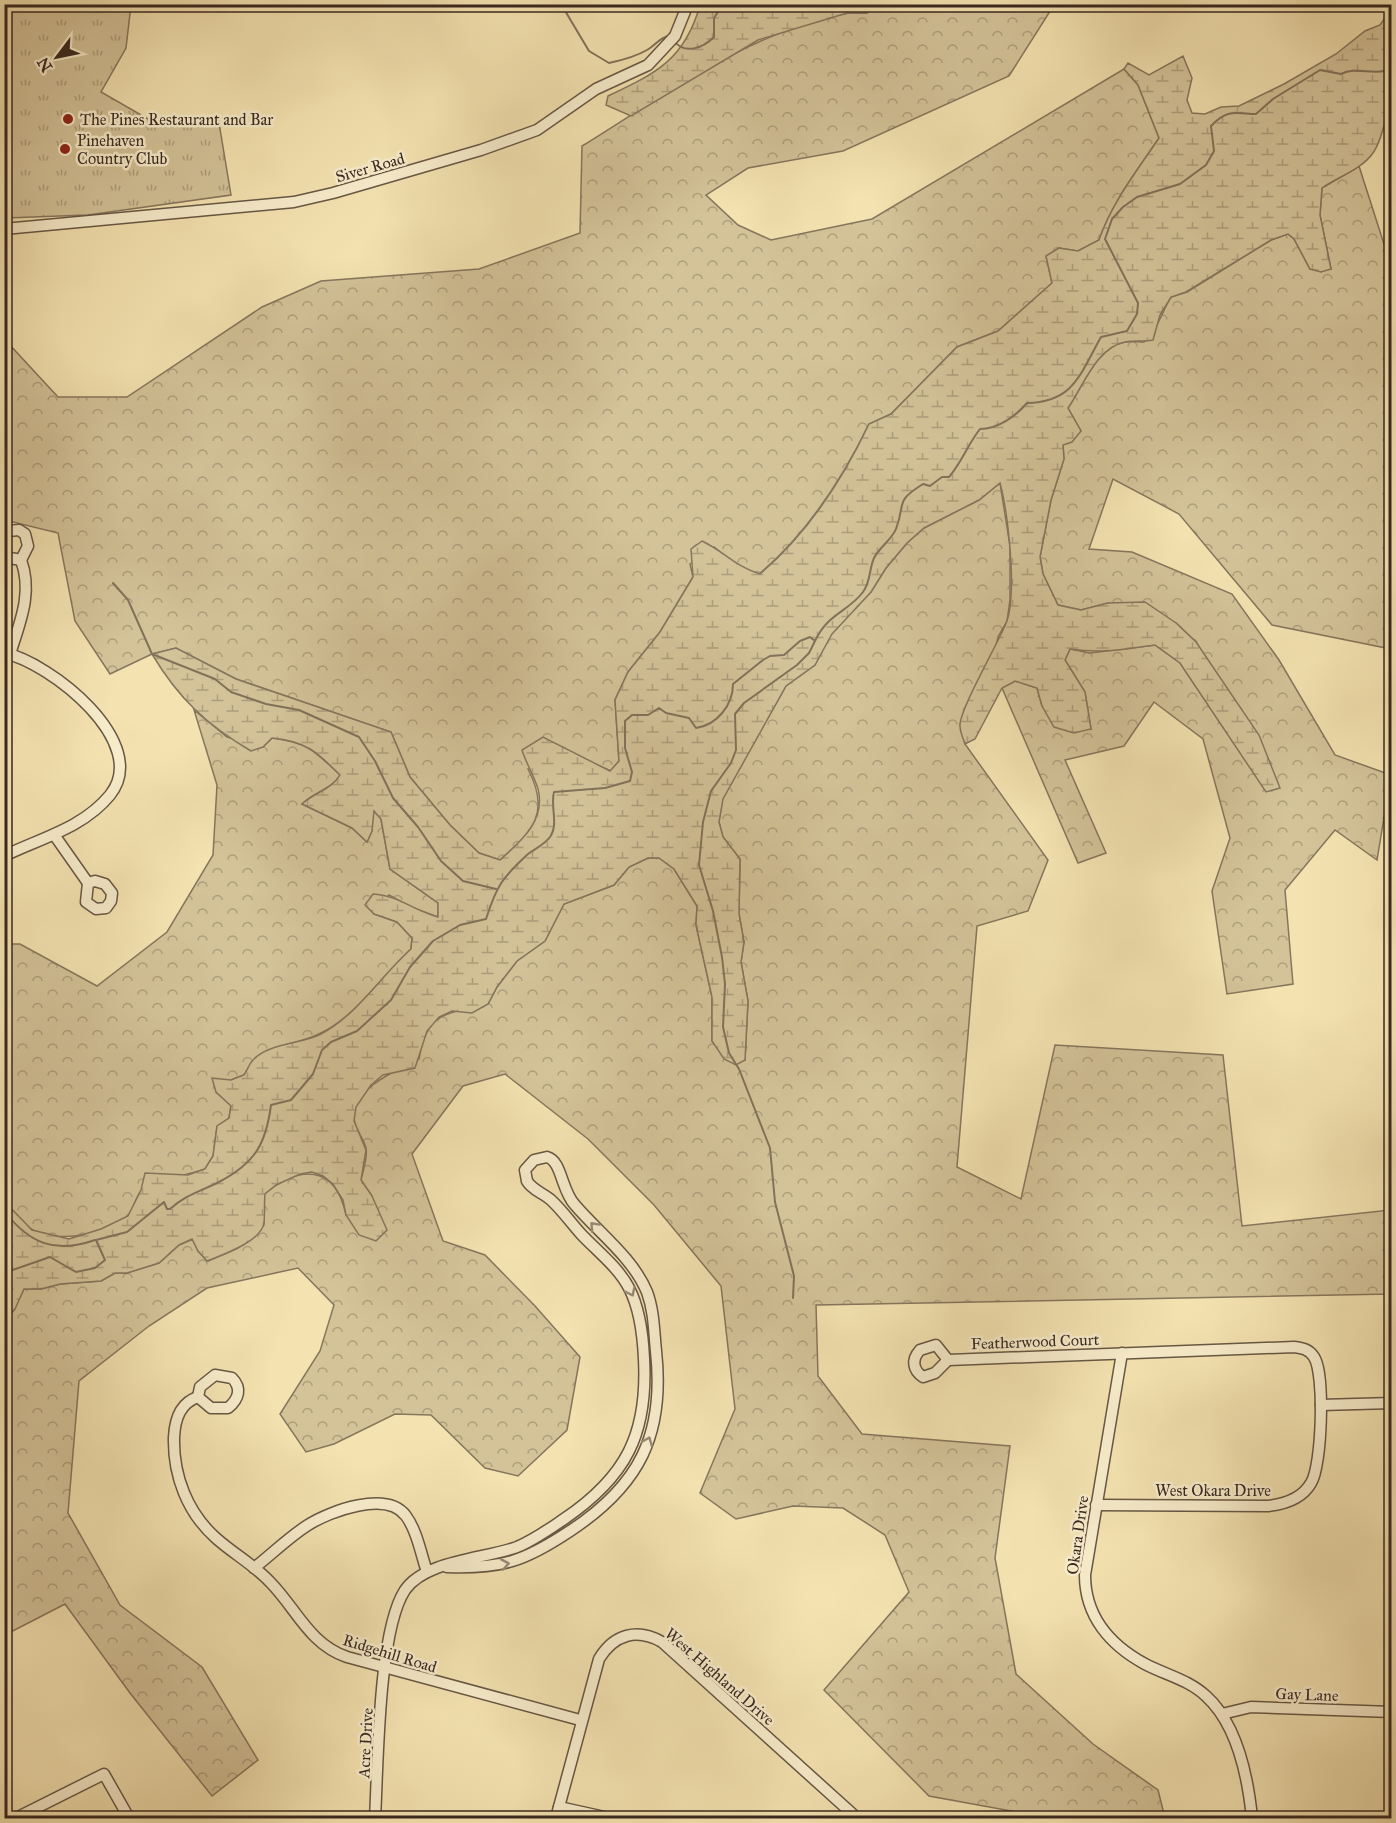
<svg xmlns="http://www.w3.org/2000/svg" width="1396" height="1823" viewBox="0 0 1396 1823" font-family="'IM FELL Great Primer',serif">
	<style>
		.grass { fill: url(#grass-tufts); stroke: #86765d; stroke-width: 1.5 }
		.forest { fill: url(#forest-crowns); stroke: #86765d; stroke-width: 1.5 }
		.wetland { fill: url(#wetland-marsh); stroke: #86765d; stroke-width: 1.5 }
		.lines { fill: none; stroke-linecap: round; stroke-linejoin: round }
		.stream { stroke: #82725a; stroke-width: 2 }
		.minor-casing { stroke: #675745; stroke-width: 13 }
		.minor { stroke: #f8edcc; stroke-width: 10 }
		.oneway { stroke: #988a76 }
		.poi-dot { fill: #8f2418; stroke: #f8edcc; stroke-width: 2 }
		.labels { text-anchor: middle; stroke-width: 5; stroke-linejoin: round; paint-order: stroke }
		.poi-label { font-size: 16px; fill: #382821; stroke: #f8edcc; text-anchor: start }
		.street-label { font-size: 16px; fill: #382821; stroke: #f8edcc }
	</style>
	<defs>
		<pattern id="grass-tufts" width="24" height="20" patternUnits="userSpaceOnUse" patternTransform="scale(1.5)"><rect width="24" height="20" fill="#d4c399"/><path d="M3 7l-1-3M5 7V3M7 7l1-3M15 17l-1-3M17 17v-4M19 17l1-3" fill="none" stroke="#ad9e7c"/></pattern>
		<pattern id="forest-crowns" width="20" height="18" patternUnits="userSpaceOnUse" patternTransform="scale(1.5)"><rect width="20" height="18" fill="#d4c399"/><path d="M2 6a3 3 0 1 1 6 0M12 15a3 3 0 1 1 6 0" fill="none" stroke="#ad9e7c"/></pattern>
		<pattern id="wetland-marsh" width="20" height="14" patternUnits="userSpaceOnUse" patternTransform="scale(1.5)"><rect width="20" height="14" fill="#d4c399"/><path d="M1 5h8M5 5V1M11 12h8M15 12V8" fill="none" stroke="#ad9e7c"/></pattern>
	</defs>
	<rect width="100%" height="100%" fill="#f4e3b1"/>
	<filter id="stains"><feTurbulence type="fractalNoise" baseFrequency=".00333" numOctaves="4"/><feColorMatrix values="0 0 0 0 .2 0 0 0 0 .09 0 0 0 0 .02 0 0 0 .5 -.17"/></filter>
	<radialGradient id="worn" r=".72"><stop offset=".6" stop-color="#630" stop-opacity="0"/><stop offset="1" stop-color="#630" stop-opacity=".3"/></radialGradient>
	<!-- grass -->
	<path class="grass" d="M4,5H131L126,48L101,92L155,123L218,117L231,195L88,215L5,218Z"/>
	<!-- forest -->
	<g class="forest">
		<path d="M877,5H1054L1009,76L843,151L748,168L706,195L738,225L771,240L872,219L1124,69L1138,85L1159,138C1137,171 1112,202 1099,240L1078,251L1059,248L1046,256L1052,283L998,331L957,347L891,414L869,424C842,479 807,534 759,574L737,566L714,547L690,564L693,577L660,632L628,672L615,700L619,761L611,771L581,758L528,769C551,813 533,831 500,860L479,853L450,825L410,777L391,732L236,679L176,648L152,654L110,674L75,621L58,533L5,520L4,327L9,344L58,397H127L262,307L321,281L479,269L580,233L582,146C665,95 747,33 844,14C851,12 859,14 867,13Z"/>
		<path d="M1359,166L1391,266V649L1272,625L1179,514L1113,479L1089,549L1132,552L1232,594L1279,660L1335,755L1391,775L1377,860L1335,830L1285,890L1293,984L1227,994L1212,891L1230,838L1203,739L1154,702L1124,746L1065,760L1106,853L1078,863L1002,688L1015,681L1037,688L1042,706L1091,729L1085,692L1065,660L1070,649L1090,653L1155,645L1180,663L1266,791L1231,696L1196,642L1176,623L1108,603L1081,610L1058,605L1043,574L1040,557L1051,500L1064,459L1063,445L1081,431L1068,408C1083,386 1097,347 1125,342C1131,341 1138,342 1144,342C1158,330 1161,313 1171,297L1187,292L1271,240L1288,234L1294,239L1310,269H1331L1320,215L1322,188Z"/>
		<path d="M1000,483L1010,546V600L1007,621L998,637L995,652L983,671L960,724L965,744L1048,860L1028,911L977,926L957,1167L1021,1199L1055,1045L1223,1055L1242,1226L1390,1210L1391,1294L816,1305L818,1376L862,1434L1010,1446L995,1558L1016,1674L1093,1744L1158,1790L1165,1818H1050L929,1796L824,1690L909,1592L885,1535L843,1508L793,1506L736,1519L700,1493L735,1409L721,1286L654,1205L588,1139L505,1074L463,1086L412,1154L443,1241L485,1255L535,1306L580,1357L567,1430L518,1476L485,1468L431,1415L395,1414L334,1444L306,1452L280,1414L320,1351L334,1305L298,1268L207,1288L149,1326L79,1381L68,1513L120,1605L202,1667L258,1760L212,1796L130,1693L65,1604L5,1635V1321L24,1289H41L60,1284L101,1281L115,1273H127L159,1263L179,1245L193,1239L198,1251L208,1261L238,1248L264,1225V1194C300,1165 335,1164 346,1215L372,1196L361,1180C363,1171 368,1157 366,1148C364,1139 357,1132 355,1123C346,1091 398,1069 419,1059C427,1009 447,1015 488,1004L497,987L517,961L545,941L564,904L614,885L629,867L648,858H659L674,869L697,906L696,925L712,997V1041L745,1060L748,1001L741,962L744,942L739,914L740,859L723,837L719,822L722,799L786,686L815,665L831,634L871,592L886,568L907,543L924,528L979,500Z"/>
		<path d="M194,710L227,737L263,747L272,738C307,742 316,752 340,775C332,789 314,792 302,804L352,828L367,842L372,831L373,810L381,819L390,869L438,903V917L411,907L389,895L374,914L397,922L412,938L411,949C381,976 358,1015 321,1033C289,1050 265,1039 244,1075L231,1080L216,1092L231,1105L229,1118L217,1127L213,1156L205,1169C184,1177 164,1176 144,1188C135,1194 135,1209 127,1216C108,1235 54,1244 31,1229C21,1223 12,1211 5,1202L4,944H20L97,986L167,932L213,855L217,785Z"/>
	</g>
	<!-- wetland -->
	<g class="wetland">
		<path d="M700,5V4L877,5L867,13H847L758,40L631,116L606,105L608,96C657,73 685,59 700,5Z"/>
		<path d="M1391,10V110C1382,123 1383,139 1373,153C1362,169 1338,177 1322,188L1320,215L1331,269L1321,272L1310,269L1294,239L1288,234L1271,240L1186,292L1171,297L1160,315L1153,340C1144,342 1135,340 1125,342C1097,347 1083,386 1068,408L1081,431L1072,442L1063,445L1064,459L1051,500L1040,557L1043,574L1058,605L1081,610L1108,603L1145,602L1176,623L1196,642L1259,735L1280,788L1266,792L1180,663L1155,645C1123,649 1102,654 1070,649L1065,660L1085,692L1091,729L1074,733L1054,727L1042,706L1037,688L1015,681L1002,688L975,739L965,744C963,738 960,732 960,726C959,710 999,642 1007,621C1017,591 1008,513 1000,483L979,500L924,528L907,543L886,568L871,592L832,634L815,665L786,686L723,799L719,822L723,837L740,859L739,914L744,942L741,962L748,1001L745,1060L736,1065L724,1059L712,1041V997L696,925L697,906L674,869L659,858H648L629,867L614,885L564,904L545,941L517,961L497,987L488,1004L472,1013L452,1011L439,1017L427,1031L415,1068L383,1075L371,1085L356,1107L354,1121L366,1150L361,1180L372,1196L387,1230L376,1241L359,1235L346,1215L343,1200L333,1184L323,1176L312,1172L300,1174L276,1185L265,1194C264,1204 265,1213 264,1222C263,1241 222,1255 207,1261L198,1251L192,1239L179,1245L159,1263L127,1273H115L101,1281L60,1284L41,1289H24L15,1309L5,1321V1202L32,1230L69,1239L101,1229L128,1216L141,1190L145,1173L188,1175L205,1169L213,1156L217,1126L229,1118L231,1106L216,1092L212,1078L231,1080L244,1075C247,1071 249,1064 253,1060C268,1043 302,1044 321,1034C357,1015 381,976 411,949L412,938L397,922L374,914L365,905L373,894C397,895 415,911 438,917V903L390,869L381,819L374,811L372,831L367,842L352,828L302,804C314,793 332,789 340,775C317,752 306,741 272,738L263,747L251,751C207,725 178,698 152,654L176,648L236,679L391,732L410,777L450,825L479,853L500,860C521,841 546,821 538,789C535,778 526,763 522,750L543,737L610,771L619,761L615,700L628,672L660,632L693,577L691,549L702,541C725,552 734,566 760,574C807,534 843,479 869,424L891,414L957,347L998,331L1052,283L1046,256L1059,248L1078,251L1099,240C1112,202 1137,171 1159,138L1138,85L1124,69L1128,63L1149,75L1183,56L1192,78L1187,100L1192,113L1205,114L1221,107L1239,106L1284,84L1336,54L1365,31L1380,25Z"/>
	</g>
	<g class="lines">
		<!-- stream -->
		<g class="stream">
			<path d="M561,4L589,51L609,63C623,60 635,57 647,50C656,45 658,39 668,36"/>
			<path d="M674,41C685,55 703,48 714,37V18L723,4"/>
			<path d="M113,583L128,600L152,654L215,679L231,692L266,704L299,710L359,737L375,761L393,798L418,827L441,861L463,881L496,889"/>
			<path d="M4,1211C30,1244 55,1254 95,1240"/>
			<path d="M4,1273L50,1257L76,1272L95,1268L105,1260L96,1240L127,1232L164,1202L167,1209H170C185,1195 201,1191 219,1182C255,1163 266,1144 271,1105L291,1100L313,1074L322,1050L331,1042L357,1031L391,1000L410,967L433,941L460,925L486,919C497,885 502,878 528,854C535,849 545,844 550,837C559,824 550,806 554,792L605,788L630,781L632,772L625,748V721L632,715H648L659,708L666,713L689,718L696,728C717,725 733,705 733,684L763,660L770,656L784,655L800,641L810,637L815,641C828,613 848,612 863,592C871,581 869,569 874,558C879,548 892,539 896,529C906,503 894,502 923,484L930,486L942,477H949C962,462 968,444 980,429C998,429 1016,416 1027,403C1074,402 1080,374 1101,337L1127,331L1137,314L1138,303L1105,239L1112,219L1123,207L1137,197L1180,184L1206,165L1214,151L1211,126C1227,109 1234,113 1256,114L1273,99L1320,70L1341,74C1354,67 1370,74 1385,71L1392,75"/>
			<path d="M793,1298L794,1276L775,1202L770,1148L739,1069L729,1053L723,1027L725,984L722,957L713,911L699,865L703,822L711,791L731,763L736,750L735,714L744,703L797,665L809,653L815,641"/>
		</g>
		<!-- minor casing -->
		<g class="minor-casing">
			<g id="minor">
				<path d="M4,229L294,202L333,193L481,150L537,130L596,89L648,65L675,36L688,4"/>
				<path d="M4,535L8,531L19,530L25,534L28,546L21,560L10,558L4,553"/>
				<path d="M4,653C50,662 152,743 110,795C83,828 41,838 4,856"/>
				<path d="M10,654C20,622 33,593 21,560"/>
				<path d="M55,836L88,883"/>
				<path d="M95,881L105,884L112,893L111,901L106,908L96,909L86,902L88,883Z"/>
				<path d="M936,1345L948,1360L935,1373L923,1377C913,1370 911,1360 920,1350Z"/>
				<path d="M1122,1353L1085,1575C1085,1616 1110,1645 1145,1664C1166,1675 1189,1680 1206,1696C1238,1725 1248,1778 1252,1818"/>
				<path d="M948,1360L1294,1347C1302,1348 1309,1349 1314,1357C1325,1374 1322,1466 1311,1483C1302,1499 1285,1504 1268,1506L1096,1505"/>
				<path d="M215,1375L232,1378C242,1388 239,1399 228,1408H211L198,1397L200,1387Z"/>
				<path d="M198,1397C180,1403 175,1419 174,1437C173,1475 187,1513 217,1539C234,1554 254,1565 270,1582C296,1608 309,1644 347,1657L580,1720"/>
				<path d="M1321,1405L1392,1403"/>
				<path d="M254,1568C272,1554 289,1537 308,1525C330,1511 387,1490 406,1516C417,1531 421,1554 427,1572"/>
				<path d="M1222,1714L1251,1707L1392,1712"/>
				<path d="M559,1807L609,1818"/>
				<path d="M16,1818L104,1774L129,1818"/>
				<path d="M375,1818C378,1766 378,1631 405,1590C426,1560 485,1559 517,1547C534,1540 549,1529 564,1519C626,1477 648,1434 644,1359C643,1336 640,1309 629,1288C618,1267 598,1252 581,1234C571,1223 562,1210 551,1200C543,1193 532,1190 527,1181L525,1170L534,1160L547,1157C562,1161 561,1190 575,1205C598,1232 633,1258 647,1292C654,1311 654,1331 656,1351C665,1434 640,1485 570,1531C525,1561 502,1569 447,1567"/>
				<path d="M556,1818L599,1659C614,1634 637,1628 662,1642L857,1818"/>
			</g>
		</g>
		<!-- minor -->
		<use href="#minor" class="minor"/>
	</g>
	<!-- one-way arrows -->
	<defs><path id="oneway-chevron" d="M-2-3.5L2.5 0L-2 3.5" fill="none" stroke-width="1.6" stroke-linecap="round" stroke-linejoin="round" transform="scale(1.5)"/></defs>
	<g class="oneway">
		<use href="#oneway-chevron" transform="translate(594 1226) rotate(-133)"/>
		<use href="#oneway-chevron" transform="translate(631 1292) rotate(65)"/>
		<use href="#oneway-chevron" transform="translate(648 1441) rotate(-68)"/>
		<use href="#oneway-chevron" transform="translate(505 1564) rotate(-10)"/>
	</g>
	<!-- markers -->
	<g class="poi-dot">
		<circle cx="68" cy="119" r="6"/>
		<circle cx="65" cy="149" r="6"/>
	</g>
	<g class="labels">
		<!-- poi labels -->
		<g class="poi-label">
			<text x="80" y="125">The Pines Restaurant and Bar</text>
			<text x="77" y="146">Pinehaven<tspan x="77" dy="18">Country Club</tspan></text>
		</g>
		<!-- street labels -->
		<g class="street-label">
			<text transform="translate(370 167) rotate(-16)" y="6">Siver Road</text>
			<text transform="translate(1035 1341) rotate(-2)" y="6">Featherwood Court</text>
			<text x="1213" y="1496">West Okara Drive</text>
			<text transform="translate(1077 1535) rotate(-82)" y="6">Okara Drive</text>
			<text transform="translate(390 1653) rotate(17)" y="6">Ridgehill Road</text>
			<text transform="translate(720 1676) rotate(41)" y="6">West Highland Drive</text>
			<text transform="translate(1307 1694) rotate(2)" y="6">Gay Lane</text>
			<text transform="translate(365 1743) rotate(-87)" y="6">Acre Drive</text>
		</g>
	</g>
	<!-- margin -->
	<rect width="1396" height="1823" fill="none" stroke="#f4e3b1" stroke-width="24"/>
	<rect x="6" y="6" width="1384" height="1811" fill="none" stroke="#382821" stroke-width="3"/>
	<rect x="12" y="12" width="1372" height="1799" fill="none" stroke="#382821" stroke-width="1.5"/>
	<!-- north arrow -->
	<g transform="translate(57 57) rotate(238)" stroke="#f8edcc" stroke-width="4.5" paint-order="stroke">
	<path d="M0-4.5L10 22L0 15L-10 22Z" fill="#382821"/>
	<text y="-9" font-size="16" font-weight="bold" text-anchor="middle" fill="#382821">N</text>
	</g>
	<rect width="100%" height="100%" filter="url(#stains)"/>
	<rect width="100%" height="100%" fill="url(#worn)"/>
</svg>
